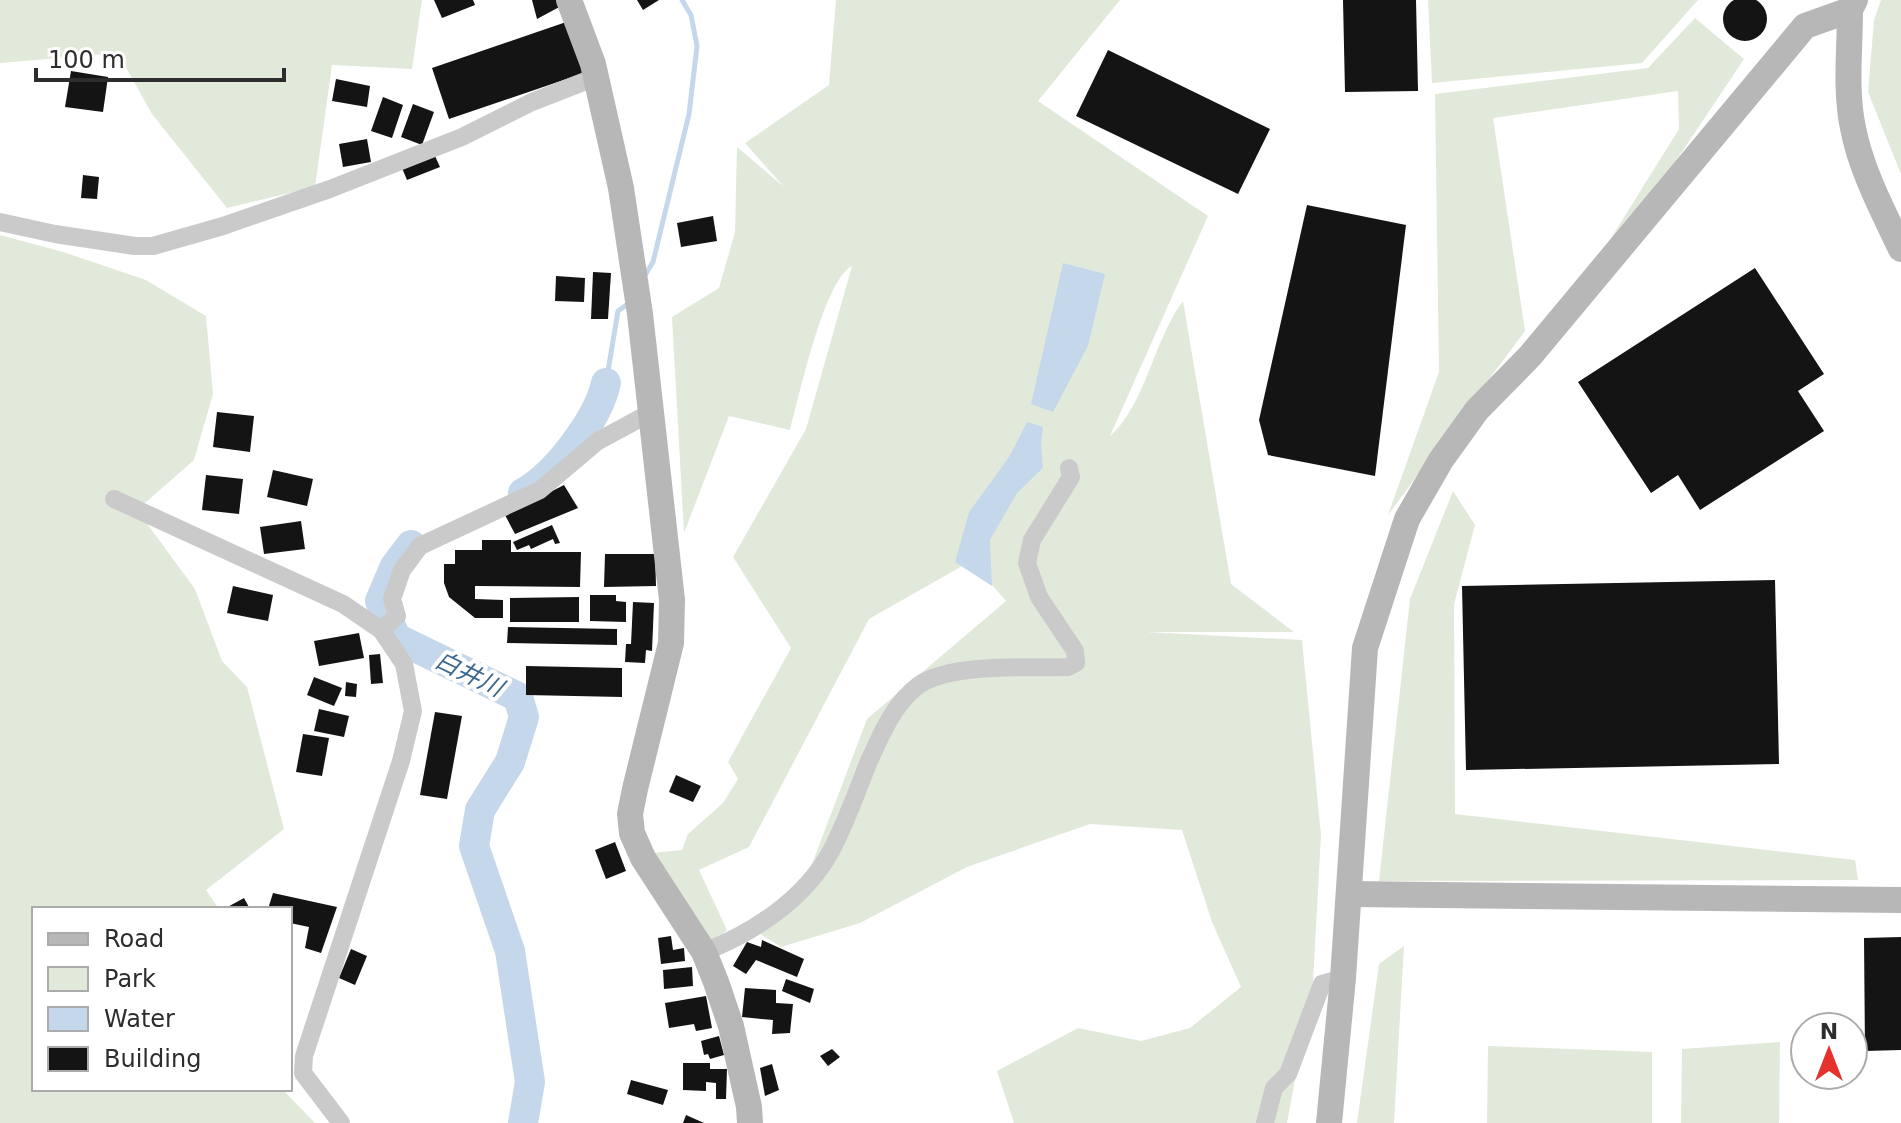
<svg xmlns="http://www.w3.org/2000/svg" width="1901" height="1123" viewBox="0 0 1901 1123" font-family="'DejaVu Sans','Noto Sans JP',sans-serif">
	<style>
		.green { fill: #e1eada }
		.water { fill: #c5d8eb }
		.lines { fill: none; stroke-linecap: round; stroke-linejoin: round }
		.stream { stroke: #c5d8eb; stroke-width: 5 }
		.river { stroke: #c5d8eb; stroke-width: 30 }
		.building { fill: #141414 }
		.street { stroke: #cacaca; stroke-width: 18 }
		.secondary { stroke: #b7b7b7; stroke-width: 26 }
		.labels { text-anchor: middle; stroke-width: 8; stroke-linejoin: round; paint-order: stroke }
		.water-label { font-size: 24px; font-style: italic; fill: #3b668e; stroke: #fff }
	</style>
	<rect width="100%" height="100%" fill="#fff"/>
	<!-- green -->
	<g class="green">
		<path d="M0,0H422L412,69L332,65L315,187L227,208L152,114L118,53L0,63Z"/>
		<path d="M836,0H1120L1038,101L1208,216L1110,436C1146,404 1153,341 1183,301L1231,584L1294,632H1146L1302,640L1321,835L1313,981L1287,1123H1014L997,1071L1078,1028L1141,1041L1190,1028L1241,987L1212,922L1182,830L1090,824L967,867L860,923L781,947L754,930L786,904L812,864L867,719L1006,601L971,561L869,619L749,847L699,870L727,930L710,945L652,853L682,850L688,834L723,803L738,779L728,762L791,648L733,557L806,429L852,266C824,280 799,397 790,430L729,416L684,533L672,317L719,288L735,232L737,147L784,187L745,143L829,85Z"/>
		<path d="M1428,0H1698L1642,63L1432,83Z"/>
		<path d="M1881,0H1901V174L1868,92L1874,20Z"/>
		<path d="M1695,18L1744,59L1619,246L1608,243L1679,129L1678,91L1493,118L1525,331L1388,515L1439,372L1435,94L1648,68Z"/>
		<path d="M0,235L63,252L146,280L206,316L213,394L194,460L137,510L195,589L222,661L247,687L284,829L206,890L219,909H34V1089H285L286,1093L315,1123H0Z"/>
		<path d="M1453,491L1475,525L1454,604L1455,814L1855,860L1858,880L1379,881L1410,599Z"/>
		<path d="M1404,946L1394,1123H1357L1379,964Z"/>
		<path d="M1780,1042L1779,1123H1681L1682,1049Z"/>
		<path d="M1488,1046L1652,1052V1123H1487Z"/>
	</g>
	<!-- water -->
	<g class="water">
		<path d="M1063,263L1105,274L1088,346L1053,412L1031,404Z"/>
		<path d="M1027,422L1043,427L1041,444L1043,468L1017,493L990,540L992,586L955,562L969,512L1009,457Z"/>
	</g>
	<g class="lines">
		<!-- stream -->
		<g class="stream">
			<path d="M644,277L653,262L689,114L697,46L691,15L682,0"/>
			<path d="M606,383L618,311L629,303"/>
		</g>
		<!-- river -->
		<g class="river">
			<path d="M523,493C556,475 598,419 606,383"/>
			<path d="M411,545L395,566L380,601L396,638L518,697L524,717L510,762L480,810L474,846L510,951L530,1082L523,1123"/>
		</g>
	</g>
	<!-- building -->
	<g class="building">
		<circle cx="1745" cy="19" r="22"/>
		<path d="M434,0H473L475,5L442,18Z"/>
		<path d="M532,0H561L563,5L537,19Z"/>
		<path d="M637,0H659L643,10Z"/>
		<path d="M1343,0H1416L1418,91L1345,92Z"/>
		<path d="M572,20L590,71L449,119L432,68Z"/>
		<path d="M1108,50L1270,129L1238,194L1076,116Z"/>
		<path d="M71,71L108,77L103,112L65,107Z"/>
		<path d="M336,79L370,86L367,107L332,101Z"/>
		<path d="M383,97L403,105L392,138L371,131Z"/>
		<path d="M413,104L434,112L422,145L401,137Z"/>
		<path d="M367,139L371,162L343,167L339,144Z"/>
		<path d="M435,156L440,167L407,180L402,168Z"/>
		<path d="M83,175L99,177L97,199L81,198Z"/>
		<path d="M1307,205L1406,225L1375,476L1268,455L1259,420Z"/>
		<path d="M713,216L717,241L681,247L677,223Z"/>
		<path d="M1755,268L1824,374L1798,391L1824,431L1700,510L1678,475L1651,493L1578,382Z"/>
		<path d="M593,272L611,273L608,319H591Z"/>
		<path d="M556,276L585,278L584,302L555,301Z"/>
		<path d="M217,412L254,416L250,452L213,447Z"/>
		<path d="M273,470L313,479L307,506L267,497Z"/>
		<path d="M206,475L243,479L239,514L202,510Z"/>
		<path d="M564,485L578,508L515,534L505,515Z"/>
		<path d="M301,521L305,549L264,554L260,527Z"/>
		<path d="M552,525L560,543L555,544L553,539L531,549L529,545L517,550L513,542Z"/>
		<path d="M482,540H511V552H581L580,587L475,586V599L503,600V618H475L449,597L444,583V564H455V550H482Z"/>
		<path d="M605,554H655L656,586L604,587Z"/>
		<path d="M1775,580L1779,764L1466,770L1462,586Z"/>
		<path d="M233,586L273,595L268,621L227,613Z"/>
		<path d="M590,595H616V601L626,602V622L590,621Z"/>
		<path d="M579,597V622H510V598Z"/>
		<path d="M633,602L654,603L652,651L646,650L645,663L625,662L626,644H631Z"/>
		<path d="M508,627L617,629V645L507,643Z"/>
		<path d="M359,633L364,658L319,666L314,641Z"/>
		<path d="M380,654L383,683L371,684L369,655Z"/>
		<path d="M526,666L622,668V697L526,695Z"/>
		<path d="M314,677L342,688L334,706L307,695Z"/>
		<path d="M346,682L357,684L356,697L345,696Z"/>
		<path d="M319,709L349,716L344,737L314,731Z"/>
		<path d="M435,712L462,716L447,799L420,795Z"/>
		<path d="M303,734L329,738L322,776L296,772Z"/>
		<path d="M676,775L701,786L693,802L669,792Z"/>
		<path d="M615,842L626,871L606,879L595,850Z"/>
		<path d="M273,893L337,907L321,953L305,948L309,927L290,923V909H268Z"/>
		<path d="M244,898L250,909H224Z"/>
		<path d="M671,936L673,950L684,948L685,961L661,964L658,938Z"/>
		<path d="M1901,937V1050L1865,1051L1864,938Z"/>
		<path d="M762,940L804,959L797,977L756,960L746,974L733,966L747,942L761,947Z"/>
		<path d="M351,949L367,956L355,985L339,978Z"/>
		<path d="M692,967L693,986L664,989L663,970Z"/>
		<path d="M786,979L814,989L810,1003L782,991Z"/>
		<path d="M745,988L776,990V1003L793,1004L790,1033L772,1034L773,1020L742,1017Z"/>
		<path d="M706,996L712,1028L696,1031L694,1024L669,1028L665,1003Z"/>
		<path d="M719,1036L724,1055L710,1059L708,1054L704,1055L701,1041Z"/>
		<path d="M832,1049L840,1057L828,1066L820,1056Z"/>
		<path d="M683,1063H710V1069H727L726,1099H716V1083L706,1082V1091L683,1090Z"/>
		<path d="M772,1064L779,1090L765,1096L760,1068Z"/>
		<path d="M631,1080L668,1090L663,1105L627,1094Z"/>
		<path d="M686,1115L704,1123H683Z"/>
	</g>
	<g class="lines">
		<!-- street -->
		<g class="street">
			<path d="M0,222L55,234L135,246H153L223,226L330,189L462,137L532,102L596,77"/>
			<path d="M114,499L343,604L381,630L404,664L413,711L401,761L304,1056L303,1073L341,1123"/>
			<path d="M381,630L397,616L392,599L402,570L420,546L540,490L598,441L650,413"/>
			<path d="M704,952C753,933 805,899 831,851C846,823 857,791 869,761C881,735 894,703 919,685C951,663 1028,668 1068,667L1076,663L1075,651L1039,597L1027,563L1032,540L1071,477L1069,468"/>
			<path d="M1265,1123L1274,1088L1288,1074L1322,984L1343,978"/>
		</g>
		<!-- secondary -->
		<g class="secondary">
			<path d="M569,0L593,64L621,188L640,314L672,600L671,643L635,789L630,814L632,833L643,858L704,952L716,982L731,1026L749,1107L750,1123"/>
			<path d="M1855,0L1850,10C1850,49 1845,90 1853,128C1861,170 1883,211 1901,249"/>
			<path d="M1349,894L1901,900"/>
			<path d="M1329,1123L1343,978L1365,648L1407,519L1441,460L1477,410L1530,356L1805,26L1850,10"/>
		</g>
	</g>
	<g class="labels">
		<!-- water labels -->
		<g class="water-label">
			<text transform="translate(469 674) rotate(26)" y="8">白井川</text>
		</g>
	</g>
	<!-- legend -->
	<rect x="32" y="907" width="260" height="184" fill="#ffffff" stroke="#ababab" stroke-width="2"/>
	<rect x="48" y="933" width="40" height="12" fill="#b7b7b7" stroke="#ababab" stroke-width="2"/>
	<text x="104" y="947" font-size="24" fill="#2d2d2d">Road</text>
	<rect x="48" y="967" width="40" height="24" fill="#e1eada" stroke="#ababab" stroke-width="2"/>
	<text x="104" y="987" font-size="24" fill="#2d2d2d">Park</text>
	<rect x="48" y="1007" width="40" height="24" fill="#c5d8eb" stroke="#ababab" stroke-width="2"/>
	<text x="104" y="1027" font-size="24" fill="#2d2d2d">Water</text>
	<rect x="48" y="1047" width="40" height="24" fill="#141414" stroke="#ababab" stroke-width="2"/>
	<text x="104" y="1067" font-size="24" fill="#2d2d2d">Building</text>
	<!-- north arrow -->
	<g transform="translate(1829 1051)"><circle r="38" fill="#ffffff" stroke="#ababab" stroke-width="2"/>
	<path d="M0-6L14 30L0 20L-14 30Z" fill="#e5322d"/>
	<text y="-12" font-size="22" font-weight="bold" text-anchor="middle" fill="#2d2d2d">N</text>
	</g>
	<!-- scale -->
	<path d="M36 68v12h248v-12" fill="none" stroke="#2d2d2d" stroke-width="4"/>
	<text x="48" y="68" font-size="24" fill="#2d2d2d" stroke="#ffffff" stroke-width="6" paint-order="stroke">100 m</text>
</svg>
